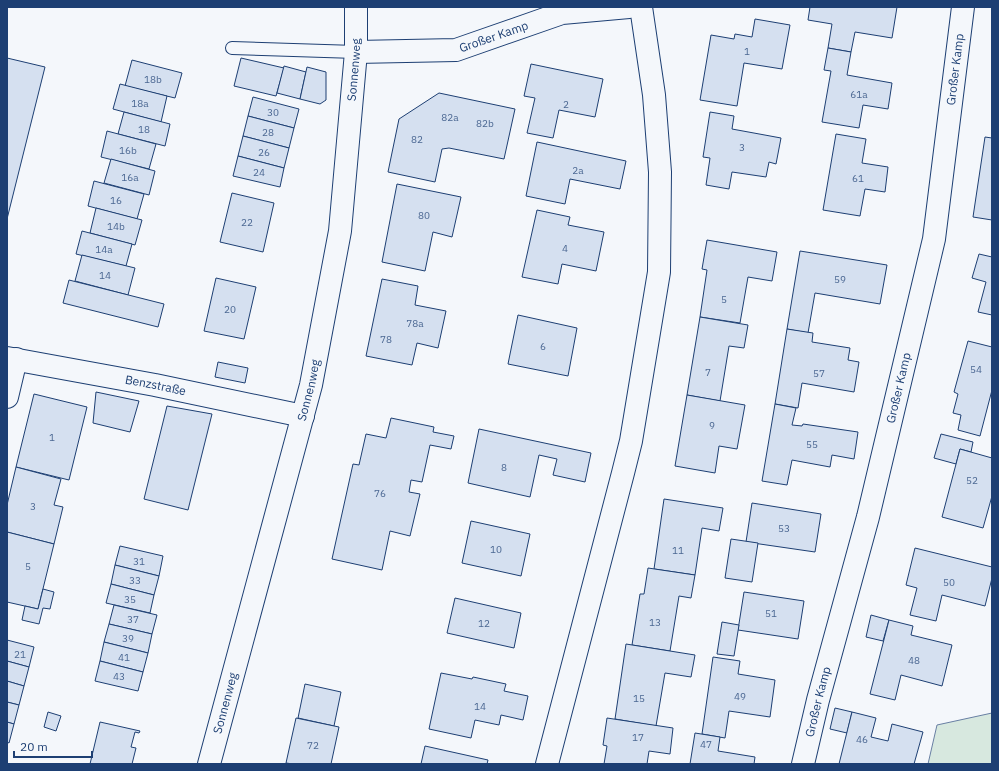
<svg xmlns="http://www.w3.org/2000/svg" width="999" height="771" viewBox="0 0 999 771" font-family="'IBM Plex Sans',sans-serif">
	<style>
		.green { fill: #d7e8df; stroke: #687fa3 }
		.building { fill: #d5e0f0; stroke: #1d3f73 }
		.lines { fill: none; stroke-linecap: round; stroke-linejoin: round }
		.lane-casing { stroke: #1d3f73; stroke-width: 14 }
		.street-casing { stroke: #1d3f73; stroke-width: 24 }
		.lane { stroke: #f4f7fb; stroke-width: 12 }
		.street { stroke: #f4f7fb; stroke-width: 22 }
		.labels { text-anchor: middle; stroke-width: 3; stroke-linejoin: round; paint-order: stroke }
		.number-label { font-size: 10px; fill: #4b6792 }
		.street-label { font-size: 12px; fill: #1d3f73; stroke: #f4f7fb }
	</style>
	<rect width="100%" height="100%" fill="#f4f7fb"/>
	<!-- green -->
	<path class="green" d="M992,713V764H928L937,725Z"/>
	<!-- building -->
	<g class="building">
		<path d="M810,7H897L892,38L855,32L851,52L828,48L832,24L808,20Z"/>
		<path d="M755,19L790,25L782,69L744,63L737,106L700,100L711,35L734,39L735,34L752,37Z"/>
		<path d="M828,48L851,52L847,75L892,83L888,109L863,105L859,128L822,122L831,71L824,70Z"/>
		<path d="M7,58L45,67L7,219Z"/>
		<path d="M241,58L284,68L276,96L234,86Z"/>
		<path d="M132,60L182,73L175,98L125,86Z"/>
		<path d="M531,64L603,79L595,117L559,110L553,138L527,133L535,98L524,96Z"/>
		<path d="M284,66L306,72L300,99L277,93Z"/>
		<path d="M307,67L326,72V100L320,104L300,99Z"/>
		<path d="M120,84L167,96L161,122L113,109Z"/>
		<path d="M439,93L515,109L504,159L449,148L442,149L435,182L388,172L399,119Z"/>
		<path d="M253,97L299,109L294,128L248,116Z"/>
		<path d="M124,112L170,124L165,146L118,134Z"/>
		<path d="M710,112L734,116L732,129L781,138L776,164L769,162L766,177L732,172L729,189L706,185L710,158L703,157Z"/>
		<path d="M248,116L294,128L289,148L243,136Z"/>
		<path d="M107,131L156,144L149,169L101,157Z"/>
		<path d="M836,134L866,139L862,163L888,167L885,192L865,189L860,216L823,210Z"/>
		<path d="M243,136L289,148L284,168L238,156Z"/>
		<path d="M985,137L992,138V220L973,217Z"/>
		<path d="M537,142L626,161L620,189L570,179L565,204L526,196Z"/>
		<path d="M238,156L284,168L280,187L233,176Z"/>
		<path d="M111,159L155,171L149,195L104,183Z"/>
		<path d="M94,181L144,194L137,219L88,206Z"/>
		<path d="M397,184L461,197L452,237L433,232L425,271L382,262Z"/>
		<path d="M232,193L274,203L263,252L220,242Z"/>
		<path d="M96,208L142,220L135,245L90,233Z"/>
		<path d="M537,210L570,217L568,225L604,232L596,271L562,264L558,284L522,277Z"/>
		<path d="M82,231L132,244L126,266L76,254Z"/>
		<path d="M707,240L777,252L772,281L748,277L740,323L700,317L707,270L702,269Z"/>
		<path d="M800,251L887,265L880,304L815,293L808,333L787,329Z"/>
		<path d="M979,254L992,257V315L978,312L986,282L972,278Z"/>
		<path d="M82,255L135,268L128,295L75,281Z"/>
		<path d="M216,278L256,287L244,339L204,331Z"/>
		<path d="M382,279L418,286L415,305L446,311L438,348L417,343L412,365L366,356Z"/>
		<path d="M69,280L164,304L158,327L63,303Z"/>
		<path d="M518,315L577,328L568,376L508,364Z"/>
		<path d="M700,317L748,325L744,348L729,346L720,401L687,395Z"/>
		<path d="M787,329L813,333L812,342L850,348L848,360L859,362L854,392L802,383L798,408L775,404Z"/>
		<path d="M968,341L992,347V390L980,436L958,430L961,415L953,413L958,394L954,392Z"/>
		<path d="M218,362L248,368L245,383L215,377Z"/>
		<path d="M96,392L139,401L130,432L93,423Z"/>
		<path d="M34,394L87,407L69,480L16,467Z"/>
		<path d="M687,395L745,405L737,449L719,446L715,473L675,466Z"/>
		<path d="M775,404L796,408L792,425L802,426L803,424L858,432L854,459L832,455L830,467L792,460L787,485L762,481Z"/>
		<path d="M167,406L212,414L188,510L144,499Z"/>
		<path d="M391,418L434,427L433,432L454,436L451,449L430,445L422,482L411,480L409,492L420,494L410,536L390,531L382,570L332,559L353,464L359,465L366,434L386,438Z"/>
		<path d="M479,429L591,453L585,482L553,475L557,459L539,455L530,497L468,483Z"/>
		<path d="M941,434L973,442L971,452L960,449L956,464L934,458Z"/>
		<path d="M960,449L992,458V496L983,528L942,517Z"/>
		<path d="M16,467L61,479L54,505L63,507L54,544L7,532V505Z"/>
		<path d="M664,499L723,508L719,531L702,528L695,575L654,569Z"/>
		<path d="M752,503L821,514L815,552L746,542Z"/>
		<path d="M471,521L530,534L521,576L462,563Z"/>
		<path d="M7,532L54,544L38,609L7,602Z"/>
		<path d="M731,539L758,543L752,582L725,578Z"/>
		<path d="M120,546L163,556L159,576L115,565Z"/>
		<path d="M915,548L992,567V578L985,606L942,595L936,621L910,615L917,588L906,585Z"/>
		<path d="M115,565L159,576L154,595L111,584Z"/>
		<path d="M648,568L695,575L691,598L679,596L670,651L632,645L640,594H644Z"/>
		<path d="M111,584L154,595L150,613L106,603Z"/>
		<path d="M43,589L54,592L50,609L43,608L39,624L22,620L25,606L38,609Z"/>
		<path d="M744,592L804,601L798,639L738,630Z"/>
		<path d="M455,598L521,613L514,648L447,633Z"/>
		<path d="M114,605L157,615L152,634L109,624Z"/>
		<path d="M871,615L889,620L883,641L866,637Z"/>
		<path d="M889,620L913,626L911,635L952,645L942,686L901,675L895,700L870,694Z"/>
		<path d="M722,622L739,625L734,656L717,654Z"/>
		<path d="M109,624L152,634L148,653L104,642Z"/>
		<path d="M7,640L34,647L29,667L7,661Z"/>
		<path d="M104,642L148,653L143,672L100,661Z"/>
		<path d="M626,644L695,655L691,677L665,673L656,726L615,719Z"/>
		<path d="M713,657L740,661L738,674L775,680L770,717L729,711L725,738L702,734Z"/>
		<path d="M7,661L29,667L24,686L7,681Z"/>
		<path d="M100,661L143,672L138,691L95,681Z"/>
		<path d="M441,673L472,679L473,677L506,684L504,691L528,696L523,720L501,715L499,725L475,720L471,738L429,729Z"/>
		<path d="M7,681L24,686L19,705L7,702Z"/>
		<path d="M305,684L341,692L334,726L298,718Z"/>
		<path d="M7,702L19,705L14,724L7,722Z"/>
		<path d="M835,708L852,712L847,733L830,729Z"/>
		<path d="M48,712L61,716L56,731L44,727Z"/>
		<path d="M852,712L876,718L871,737L888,741L892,724L923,732L914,764H839Z"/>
		<path d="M296,718L339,727L331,764H293L286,763Z"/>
		<path d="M607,718L673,728L670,754L649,751L647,764H604L607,746L603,745Z"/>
		<path d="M7,722L14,724L9,743L7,742Z"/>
		<path d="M100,722L140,731L139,733L135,732L131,747L136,748L132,764H90Z"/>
		<path d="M695,733L720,737L718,751L755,757L754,764H690Z"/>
		<path d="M425,746L488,760L487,764H421Z"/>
	</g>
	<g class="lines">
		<!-- lane casing -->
		<g class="lane-casing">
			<path id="lane" d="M232,48L356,52"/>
		</g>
		<!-- street casing -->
		<g class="street-casing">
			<g id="street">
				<path id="s1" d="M356,52L456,50L562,13L629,7"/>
				<path id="s2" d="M7,358L155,385L303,416"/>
				<path d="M7,397L16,359"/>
				<path id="s3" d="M209,764L311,385L340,231L356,52V7"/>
				<path d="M547,764L623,473L631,441L659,272L660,172L654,95L641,7"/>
				<path id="s4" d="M803,764L818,700L868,517L934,239L963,7"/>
			</g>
		</g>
		<!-- lane -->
		<use href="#lane" class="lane"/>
		<!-- street -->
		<use href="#street" class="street"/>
	</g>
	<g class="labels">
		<!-- number labels -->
		<g class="number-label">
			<text x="747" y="55">1</text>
			<text x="153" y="83">18b</text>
			<text x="859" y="98">61a</text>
			<text x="140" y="107">18a</text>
			<text x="566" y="108">2</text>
			<text x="273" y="116">30</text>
			<text x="450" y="121">82a</text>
			<text x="485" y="127">82b</text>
			<text x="144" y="133">18</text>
			<text x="268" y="136">28</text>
			<text x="417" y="143">82</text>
			<text x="742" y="151">3</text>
			<text x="128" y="154">16b</text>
			<text x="264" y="156">26</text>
			<text x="578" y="174">2a</text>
			<text x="259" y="176">24</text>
			<text x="130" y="181">16a</text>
			<text x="858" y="182">61</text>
			<text x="116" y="204">16</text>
			<text x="424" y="219">80</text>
			<text x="247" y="226">22</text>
			<text x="116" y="230">14b</text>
			<text x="565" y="252">4</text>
			<text x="104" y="253">14a</text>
			<text x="105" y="279">14</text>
			<text x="840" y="283">59</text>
			<text x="724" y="303">5</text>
			<text x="230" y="313">20</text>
			<text x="415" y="327">78a</text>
			<text x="386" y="343">78</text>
			<text x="543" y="350">6</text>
			<text x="976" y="373">54</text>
			<text x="708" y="376">7</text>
			<text x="819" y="377">57</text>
			<text x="712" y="429">9</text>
			<text x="52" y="441">1</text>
			<text x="812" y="448">55</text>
			<text x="504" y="471">8</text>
			<text x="972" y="484">52</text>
			<text x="380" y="497">76</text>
			<text x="33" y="510">3</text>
			<text x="784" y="532">53</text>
			<text x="496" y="553">10</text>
			<text x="678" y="554">11</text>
			<text x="139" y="565">31</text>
			<text x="28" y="570">5</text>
			<text x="135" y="584">33</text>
			<text x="949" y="586">50</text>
			<text x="130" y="603">35</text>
			<text x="771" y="617">51</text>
			<text x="133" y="623">37</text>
			<text x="655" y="626">13</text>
			<text x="484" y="627">12</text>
			<text x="128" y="642">39</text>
			<text x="20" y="658">21</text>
			<text x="124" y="661">41</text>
			<text x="914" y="664">48</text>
			<text x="119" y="680">43</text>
			<text x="740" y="700">49</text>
			<text x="639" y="702">15</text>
			<text x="480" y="710">14</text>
			<text x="638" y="741">17</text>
			<text x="862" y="743">46</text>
			<text x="706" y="748">47</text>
			<text x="313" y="749">72</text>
		</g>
		<!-- street labels -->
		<g class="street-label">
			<text dy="4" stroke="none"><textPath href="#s1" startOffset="140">Großer Kamp</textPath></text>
			<text dy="4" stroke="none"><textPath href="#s3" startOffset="711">Sonnenweg</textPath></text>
			<text dy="4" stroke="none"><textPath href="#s4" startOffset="712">Großer Kamp</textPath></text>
			<text dy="4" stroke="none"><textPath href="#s2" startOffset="151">Benzstraße</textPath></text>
			<text dy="4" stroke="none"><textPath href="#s4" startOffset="388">Großer Kamp</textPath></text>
			<text dy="4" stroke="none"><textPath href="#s3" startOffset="387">Sonnenweg</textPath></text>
			<text dy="4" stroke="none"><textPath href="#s4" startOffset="64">Großer Kamp</textPath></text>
			<text dy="4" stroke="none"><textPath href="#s3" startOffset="63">Sonnenweg</textPath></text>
		</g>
	</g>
	<!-- border -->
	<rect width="999" height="771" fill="none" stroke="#1d3f73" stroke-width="16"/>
	<!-- scale -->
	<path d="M14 751v6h78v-6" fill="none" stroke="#1d3f73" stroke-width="2"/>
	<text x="20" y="751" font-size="12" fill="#1d3f73" stroke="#f4f7fb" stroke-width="3" paint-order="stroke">20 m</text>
</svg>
